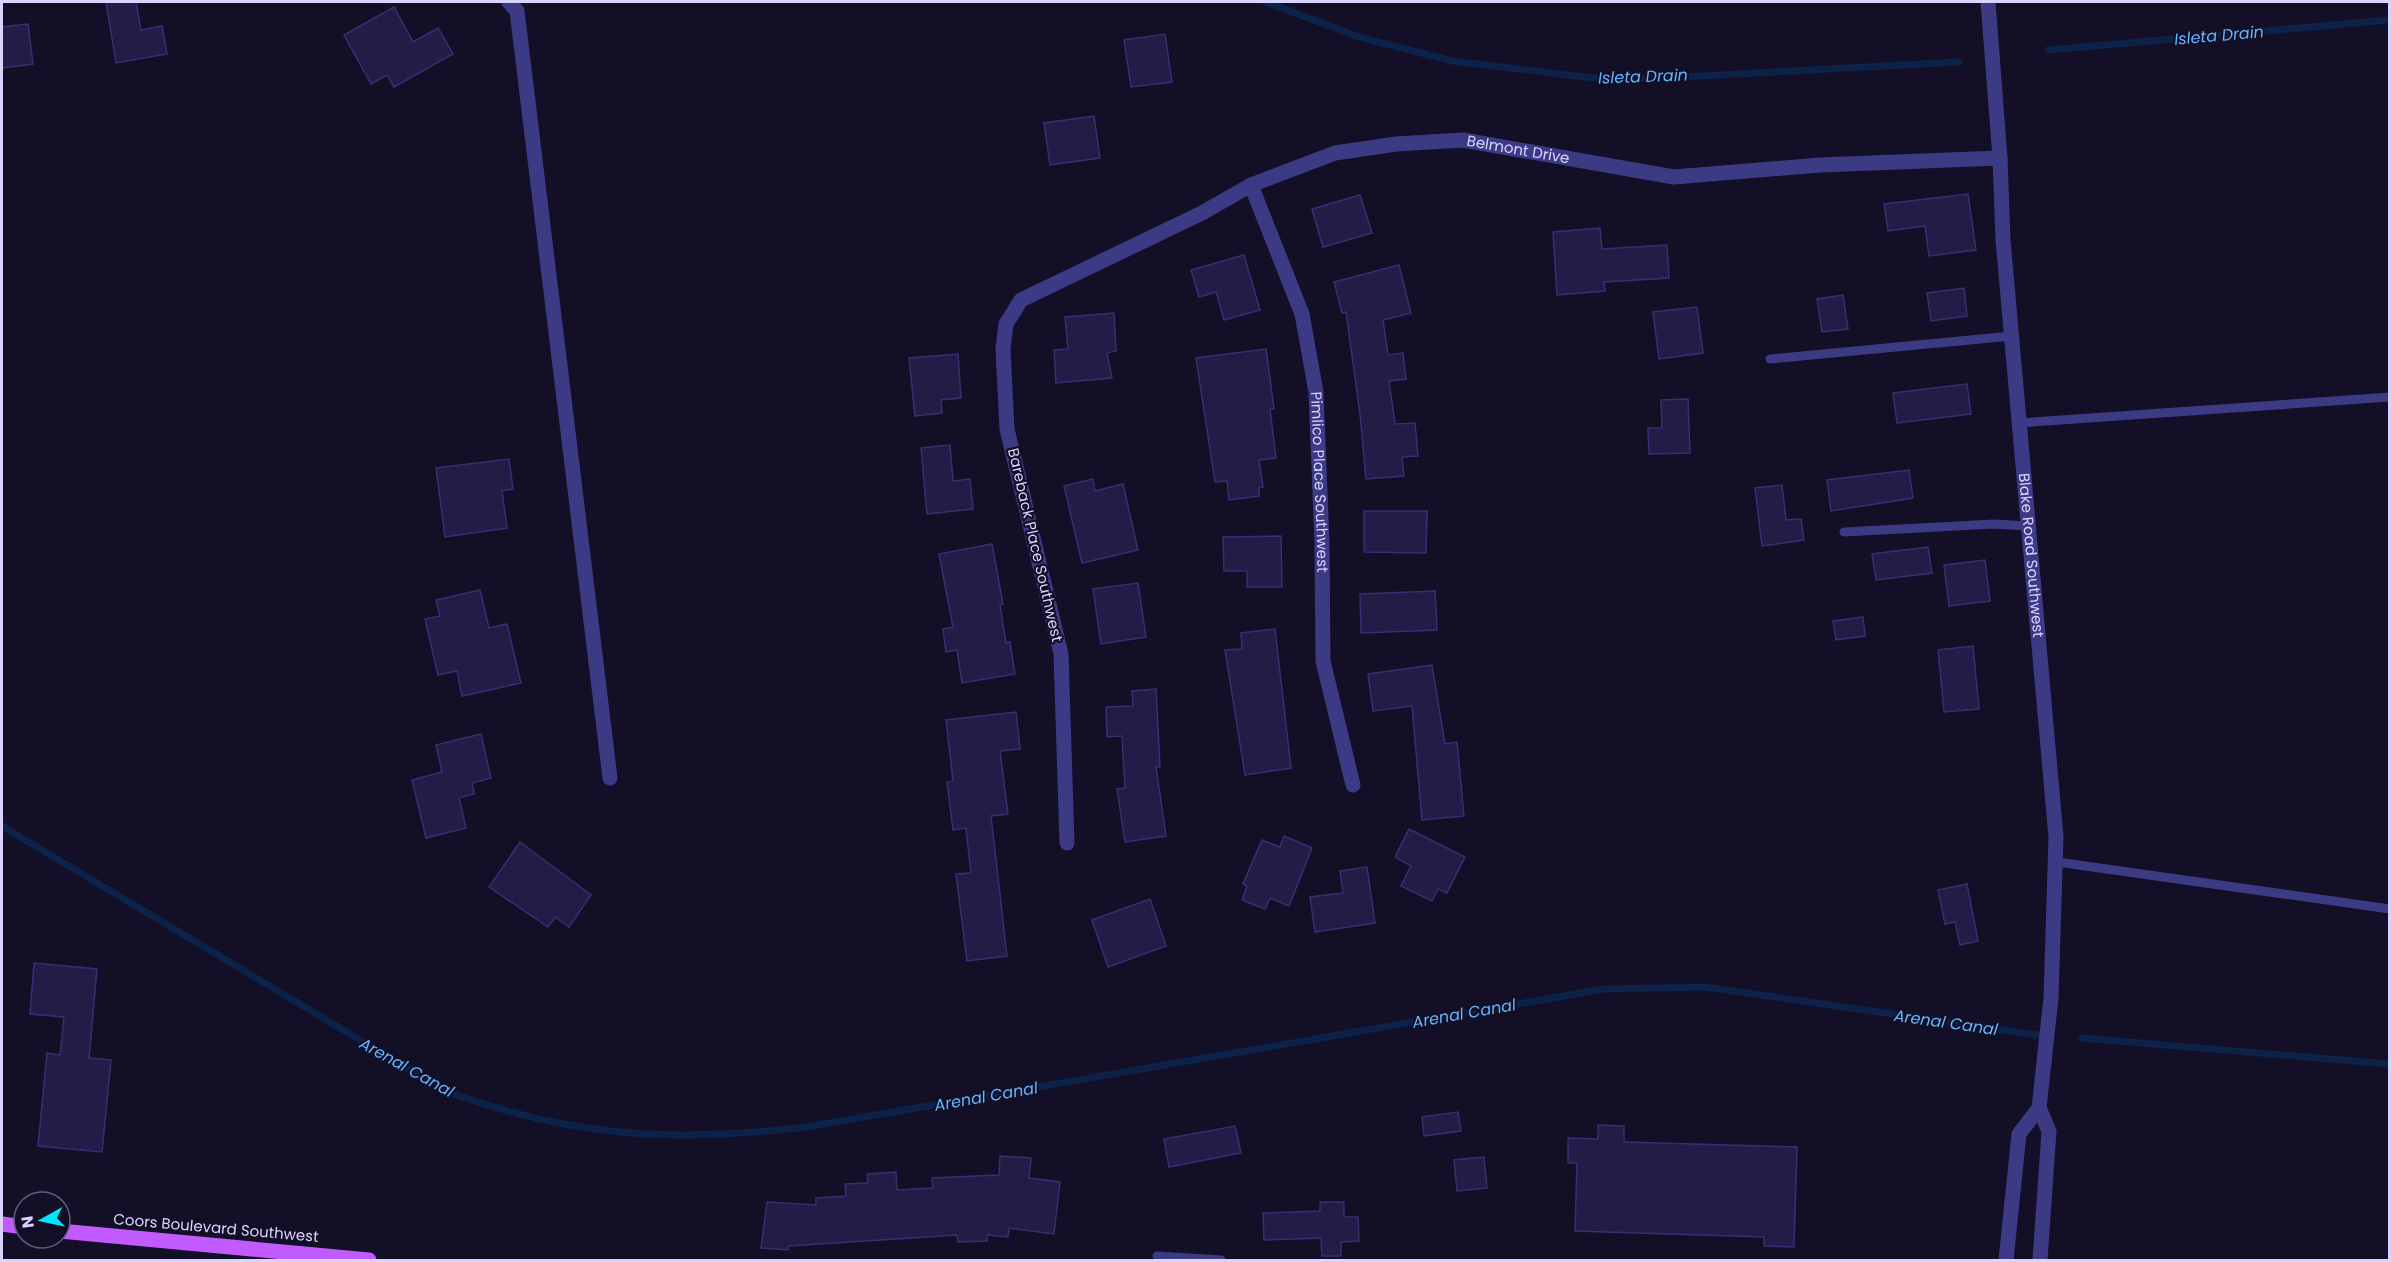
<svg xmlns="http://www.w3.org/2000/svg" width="2391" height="1262" viewBox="0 0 2391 1262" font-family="Poppins,sans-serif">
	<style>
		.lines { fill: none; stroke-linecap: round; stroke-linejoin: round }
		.stream { stroke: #0c2248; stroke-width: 7 }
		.building { fill: #241b47; stroke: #3b2d73; stroke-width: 1.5 }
		.service { stroke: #3d3a85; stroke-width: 9 }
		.minor { stroke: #3d3a85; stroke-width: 15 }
		.tertiary { stroke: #3d3a85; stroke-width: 15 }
		.primary { stroke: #c25bff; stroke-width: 15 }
		.labels { text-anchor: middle; stroke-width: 4.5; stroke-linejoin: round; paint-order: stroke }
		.street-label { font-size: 15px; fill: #d9d4ff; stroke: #130f26 }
		.water-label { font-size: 16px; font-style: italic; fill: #62b6ff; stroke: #130f26 }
	</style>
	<rect width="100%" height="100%" fill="#130f26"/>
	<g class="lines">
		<!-- stream -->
		<g class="stream">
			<path d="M1266,2L1359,37L1452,61L1601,79L1665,78L1959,62"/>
			<path d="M2048,50L2390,20"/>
			<path d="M2,826L445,1091C572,1137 673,1143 806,1127L1604,989L1705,987L2039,1035"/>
			<path d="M2082,1038L2390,1064"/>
		</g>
	</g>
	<!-- building -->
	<g class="building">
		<path d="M106,2H136L141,30L162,26L167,54L116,63Z"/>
		<path d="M394,7L413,42L438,28L453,54L394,87L387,75L371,84L344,35Z"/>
		<path d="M28,24L33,64L2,68V27Z"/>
		<path d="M1165,34L1172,82L1131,87L1124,40Z"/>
		<path d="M1094,116L1100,158L1050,165L1044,123Z"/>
		<path d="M1968,194L1976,250L1929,256L1925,226L1888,231L1884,204Z"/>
		<path d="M1360,195L1372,233L1323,247L1312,209Z"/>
		<path d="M1600,228L1602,249L1667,245L1669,278L1604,282L1605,291L1557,295L1553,232Z"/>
		<path d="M1244,255L1260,310L1224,320L1216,292L1199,297L1191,270Z"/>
		<path d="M1399,265L1411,313L1383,320L1388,355L1403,353L1406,379L1389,381L1395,424L1415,423L1418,456L1402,457L1404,476L1366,479L1360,414L1346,312L1342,313L1334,282Z"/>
		<path d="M1964,288L1967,316L1931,321L1927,293Z"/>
		<path d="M1843,295L1848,329L1822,332L1817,299Z"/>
		<path d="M1697,307L1703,353L1659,359L1653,312Z"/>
		<path d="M1114,313L1116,351L1107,353L1112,378L1056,383L1054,350L1068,349L1065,317Z"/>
		<path d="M1266,349L1274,409H1270L1276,458L1259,460L1263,487L1259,488V496L1229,500L1227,481L1215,482L1196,358Z"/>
		<path d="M958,354L961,398L941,400L942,413L915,416L909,358Z"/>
		<path d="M1967,384L1971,414L1897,423L1893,393Z"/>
		<path d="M1688,399L1690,453L1649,454L1648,428H1662L1661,400Z"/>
		<path d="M950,445L953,481L970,479L973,509L927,514L921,448Z"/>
		<path d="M509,459L513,489L502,491L507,528L445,537L436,468Z"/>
		<path d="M1909,470L1913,498L1831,511L1827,480Z"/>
		<path d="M1093,479L1095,491L1123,484L1138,550L1082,563L1064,486Z"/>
		<path d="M1782,485L1786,520L1801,519L1804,540L1762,546L1755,488Z"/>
		<path d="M1364,511H1427L1426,553L1364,552Z"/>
		<path d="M1281,536L1282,587H1247V571H1224L1223,537Z"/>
		<path d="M992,544L1003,604L1000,605L1006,643L1010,642L1015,674L962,683L957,650L946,652L943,629L953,627L939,554Z"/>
		<path d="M1928,547L1932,573L1876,580L1872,554Z"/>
		<path d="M1985,560L1990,601L1949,606L1944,565Z"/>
		<path d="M1138,583L1146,637L1101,644L1093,589Z"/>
		<path d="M480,590L489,628L507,624L521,683L462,696L457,671L438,675L425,619L440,616L436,600Z"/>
		<path d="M1435,591L1437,630L1361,633L1360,594Z"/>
		<path d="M1863,617L1865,636L1836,640L1833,621Z"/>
		<path d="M1275,629L1291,768L1245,775L1225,650L1242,649L1241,633Z"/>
		<path d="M1973,646L1979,709L1944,712L1938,650Z"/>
		<path d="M1432,665L1445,744L1457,742L1464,816L1422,820L1412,706L1373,711L1368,674Z"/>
		<path d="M1156,689L1160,767H1156L1166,836L1125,842L1117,789L1125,788L1122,736L1107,737L1106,707L1133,706L1132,691Z"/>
		<path d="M1016,712L1020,749L1000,751L1008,814L991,816L1007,956L967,961L956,874L971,873L966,828L953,830L947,782L953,781L946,720Z"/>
		<path d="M481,734L491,778L472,783L474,794L459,798L466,828L426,838L412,780L442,772L436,745Z"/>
		<path d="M1409,829L1465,857L1447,893L1438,889L1432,901L1401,886L1411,866L1395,857Z"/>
		<path d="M1284,836L1312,848L1289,906L1270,898L1265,909L1242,900L1247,886L1243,884L1262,840L1280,847Z"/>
		<path d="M520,842L591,895L569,927L555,917L548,927L489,887Z"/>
		<path d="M1367,867L1375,923L1315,932L1310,897L1343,893L1340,871Z"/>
		<path d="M1967,884L1978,941L1960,945L1955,922L1945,924L1938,890Z"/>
		<path d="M1150,899L1166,946L1108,967L1092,920Z"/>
		<path d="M34,963L97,969L89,1058L111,1060L102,1152L38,1146L47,1053L60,1055L64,1017L30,1014Z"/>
		<path d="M1458,1112L1461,1131L1424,1136L1422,1117Z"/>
		<path d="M1598,1125L1624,1126V1142L1797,1147L1794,1247L1764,1246V1237L1575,1231L1577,1163H1568V1138L1598,1139Z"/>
		<path d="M1235,1126L1241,1153L1169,1167L1164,1139Z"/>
		<path d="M1000,1156L1031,1158L1029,1178L1060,1182L1054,1234L1009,1228L1008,1237L987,1235V1241L958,1242L957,1235L789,1246L788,1250L761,1248L767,1202L816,1205V1198L846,1196L845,1184L868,1183L867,1174L896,1172L897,1190L933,1188L932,1178L999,1175Z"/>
		<path d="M1484,1157L1487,1188L1457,1191L1454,1160Z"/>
		<path d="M1320,1202H1344V1217H1358L1359,1241L1341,1242V1256H1322L1321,1238L1264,1240L1263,1213L1320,1211Z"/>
	</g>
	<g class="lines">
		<!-- service -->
		<g class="service">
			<path d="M1770,359L2012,336"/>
			<path d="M2019,423L2390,397"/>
			<path d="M1844,532L1994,524L2029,526"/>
			<path d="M2057,862L2390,909"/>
			<path d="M1157,1256L1221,1260"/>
		</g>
		<!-- minor -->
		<g class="minor">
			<path d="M509,2L517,11L610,778"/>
			<path id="s1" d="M1251,185L1302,314L1316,392L1322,543L1323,661L1353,785"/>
			<path id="s2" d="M1067,843L1061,654L1007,429L1003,349L1006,324L1021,300L1202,213L1251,185L1335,153L1396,144L1463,140L1674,177L1820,165L2000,158"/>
		</g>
		<!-- tertiary -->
		<g class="tertiary">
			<path id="s3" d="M1988,2L2000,158L2003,240L2056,837L2051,998L2039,1108L2049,1131L2040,1260"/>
			<path d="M2006,1260L2019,1134L2039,1108"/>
		</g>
		<!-- primary -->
		<g class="primary">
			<path d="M2,1224L24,1227"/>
			<path d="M60,1231L369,1260"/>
		</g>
	</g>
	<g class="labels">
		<!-- street labels -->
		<g class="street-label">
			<text dy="5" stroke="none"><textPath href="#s2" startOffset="1086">Belmont Drive</textPath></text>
			<text dy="5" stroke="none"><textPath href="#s1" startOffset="308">Pimlico Place Southwest</textPath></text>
			<text transform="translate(1035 545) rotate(77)" y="5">Bareback Place Southwest</text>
			<text dy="5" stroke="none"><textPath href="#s3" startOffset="555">Blake Road Southwest</textPath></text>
			<text transform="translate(216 1228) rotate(5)" y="5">Coors Boulevard Southwest</text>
		</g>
		<!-- water labels -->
		<g class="water-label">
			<text transform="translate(2219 35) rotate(-5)" y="6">Isleta Drain</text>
			<text transform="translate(1643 76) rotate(-2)" y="6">Isleta Drain</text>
			<text transform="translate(1464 1013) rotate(-10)" y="6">Arenal Canal</text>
			<text transform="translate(1946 1022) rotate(8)" y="6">Arenal Canal</text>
			<text transform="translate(407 1067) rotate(29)" y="6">Arenal Canal</text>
			<text transform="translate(986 1096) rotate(-10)" y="6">Arenal Canal</text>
		</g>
	</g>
	<!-- border -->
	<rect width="2391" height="1262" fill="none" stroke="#d9d4ff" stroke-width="6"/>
	<!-- north arrow -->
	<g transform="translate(42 1220) rotate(262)"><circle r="28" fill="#130f26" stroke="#625e7d" stroke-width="1.5"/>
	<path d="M0-4.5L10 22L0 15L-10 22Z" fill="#00e5ff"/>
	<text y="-9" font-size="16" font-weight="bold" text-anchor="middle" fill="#d9d4ff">N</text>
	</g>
</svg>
